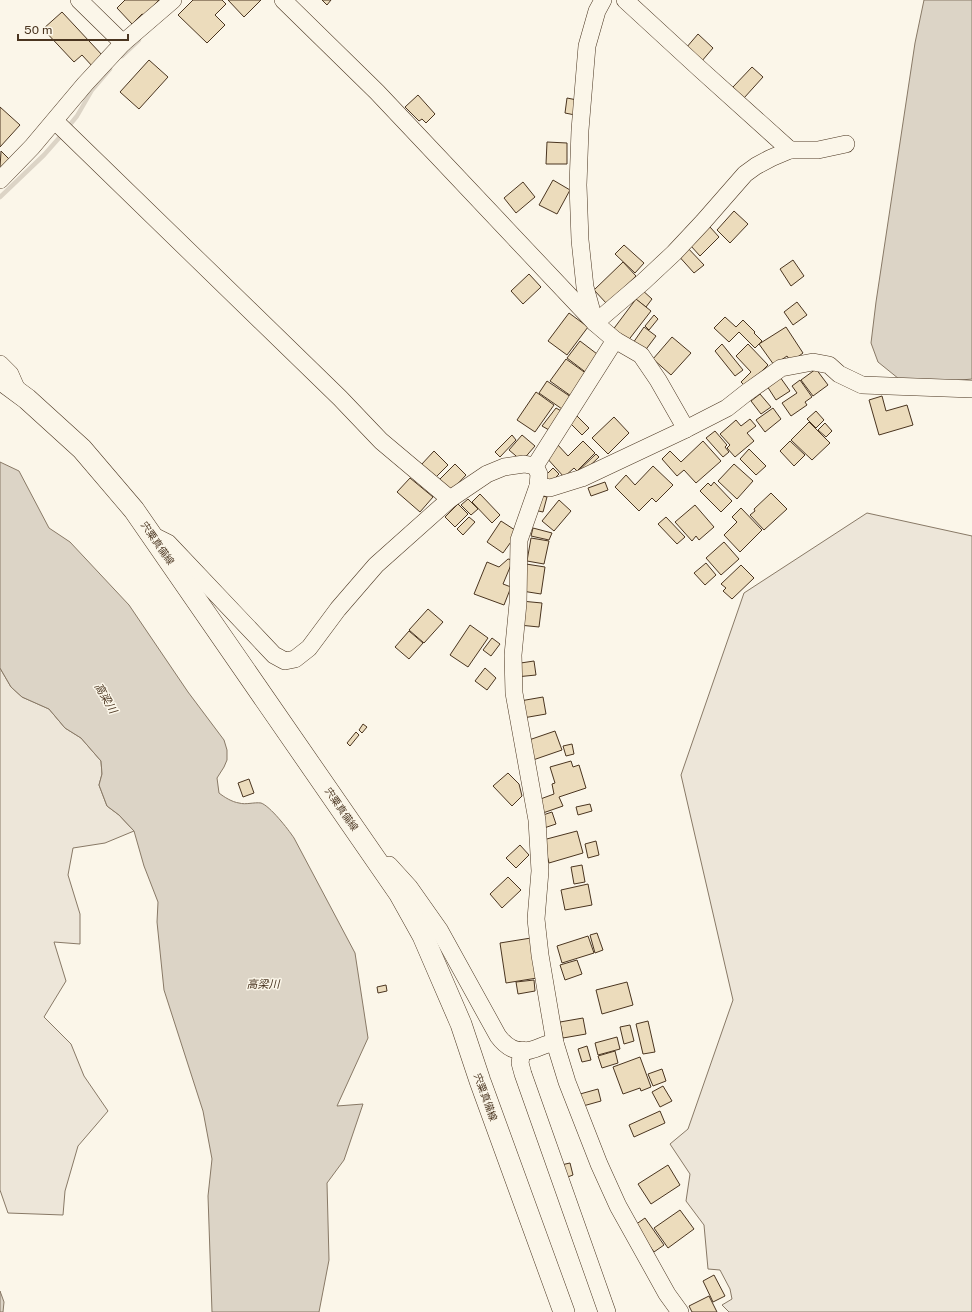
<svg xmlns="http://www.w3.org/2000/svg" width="972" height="1312" viewBox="0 0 972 1312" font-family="'Public Sans','Noto Sans JP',sans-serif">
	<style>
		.green { fill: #ede6d9; stroke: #887966 }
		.water { fill: #dcd4c6; stroke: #887966 }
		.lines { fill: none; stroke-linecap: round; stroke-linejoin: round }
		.stream { stroke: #dcd4c6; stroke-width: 4.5 }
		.building { fill: #ecdcbc; stroke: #4a3520 }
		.minor-casing { stroke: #4a3520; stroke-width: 18 }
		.major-casing { stroke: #4a3520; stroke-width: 22 }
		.minor { stroke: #fbf6e9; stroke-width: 17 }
		.major { stroke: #fbf6e9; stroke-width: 21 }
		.labels { text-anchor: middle; stroke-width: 3; stroke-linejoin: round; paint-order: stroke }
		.street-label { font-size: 10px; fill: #4a3520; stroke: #fbf6e9 }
		.water-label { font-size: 11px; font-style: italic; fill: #4a3520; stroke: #fbf6e9 }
	</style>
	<rect width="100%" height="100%" fill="#fbf6e9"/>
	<!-- green -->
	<g class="green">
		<path d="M867,513L972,536V1312H729L722,1305L732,1299L730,1289L720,1270L708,1269L704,1225L686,1201L690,1174L670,1144L688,1129L733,1000L681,775L744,593Z"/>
		<path d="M0,668L11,687L22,697L49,709L65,728L81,738L101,761L102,774L99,785L107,806L119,815L134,831L105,843L73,848L68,875L80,914V944L54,942L66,981L44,1017L71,1044L84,1076L108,1111L78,1146L65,1191L63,1215L8,1213L0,1190Z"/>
	</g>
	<!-- water -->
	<g class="water">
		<path d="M924,0H972V379L940,382L904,383L878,362L871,343L876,302L915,43Z"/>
		<path d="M0,462L19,471L49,528L70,542L129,605L188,692L224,740L227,750V760L224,767L217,778L219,793C224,797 232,802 239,803C246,805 254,802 261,803C270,806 288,829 294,838L355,953L368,1038L337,1106L363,1104L344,1160L327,1183L329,1260L319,1312H212L208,1196L212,1159L203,1111L164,990L157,922L158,902L144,866L134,831L119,815L107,806L99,785L102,774L101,761L81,738L65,728L49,709L22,697L11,687L0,668Z"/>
		<path d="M0,1291L4,1302L3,1312H0Z"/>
	</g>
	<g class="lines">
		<!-- stream -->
		<g class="stream">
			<path d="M122,56L139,40"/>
			<path d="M0,197L44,155L59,138L77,116L92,90L110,69"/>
		</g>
	</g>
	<!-- building -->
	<g class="building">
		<path d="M125,0H159L144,15L142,14L132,24L117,8Z"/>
		<path d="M193,0H222L226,4L215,15L225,25L207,43L178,15Z"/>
		<path d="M228,0H261L244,17Z"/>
		<path d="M322,0H331L327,5Z"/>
		<path d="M62,12L103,56L93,67L82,55L74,62L43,29Z"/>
		<path d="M698,34L713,48L701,62L686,48Z"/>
		<path d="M149,60L168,77L139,109L120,92Z"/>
		<path d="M752,67L763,77L744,98L733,87Z"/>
		<path d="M418,95L435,114L426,123L422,119L419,121L405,107Z"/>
		<path d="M567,98L577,100L575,115L565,113Z"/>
		<path d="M0,107L20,125L0,147Z"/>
		<path d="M547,142L567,143V164H546Z"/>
		<path d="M1,151L10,160L2,169L0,168Z"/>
		<path d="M553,180L570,190L557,214L539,205Z"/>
		<path d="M523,182L535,197L516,213L504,198Z"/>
		<path d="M734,211L748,224L730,243L717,230Z"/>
		<path d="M710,227L719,237L700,256L691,246Z"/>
		<path d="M624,245L644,263L635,273L615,254Z"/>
		<path d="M685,245L704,265L694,273L676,253Z"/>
		<path d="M793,260L804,276L791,286L780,269Z"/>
		<path d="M623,262L636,276L607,304L594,290Z"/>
		<path d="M529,274L541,287L523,304L511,291Z"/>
		<path d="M641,289L652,299L646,307L634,298Z"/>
		<path d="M636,299L651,311L627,342L612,331Z"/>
		<path d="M797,302L807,315L793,325L784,312Z"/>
		<path d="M569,313L588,327L567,355L548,341Z"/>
		<path d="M654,315L658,319L649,330L645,326Z"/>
		<path d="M725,317L736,327L743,320L755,332L754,333L762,341L755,348L739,332L729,342L714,328Z"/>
		<path d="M644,327L656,336L644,352L633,343Z"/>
		<path d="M786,327L803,353L791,362L787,356L774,365L759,344Z"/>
		<path d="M672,337L691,353L671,375L653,359Z"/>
		<path d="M580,341L601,357L588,374L567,358Z"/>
		<path d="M722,344L743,370L735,376L715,351Z"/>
		<path d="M748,344L768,365L746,387L741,382L751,372L736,356Z"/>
		<path d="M566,359L587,374L571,396L550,381Z"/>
		<path d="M816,369L828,385L813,396L801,380Z"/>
		<path d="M780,377L790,391L776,400L767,386Z"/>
		<path d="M800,380L812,397L805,402L807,405L791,416L782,403L797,393L792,386Z"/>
		<path d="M547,381L571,397L562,409L539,393Z"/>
		<path d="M536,392L554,405L535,432L517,420Z"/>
		<path d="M760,394L771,407L761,414L751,401Z"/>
		<path d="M882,396L886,411L907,405L913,425L879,435L869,400Z"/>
		<path d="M556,408L563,412L549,430L542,426Z"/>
		<path d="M773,408L781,419L765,432L756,420Z"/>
		<path d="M816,411L824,420L816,428L807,419Z"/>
		<path d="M576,415L589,428L582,435L569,422Z"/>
		<path d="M614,417L629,433L608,454L592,438Z"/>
		<path d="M750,419L756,426L747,433L754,441L735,457L727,448L730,445L720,434L736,420L741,426Z"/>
		<path d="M809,422L830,443L812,460L791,440Z"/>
		<path d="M825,423L832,431L826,437L818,430Z"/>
		<path d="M715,431L727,445L725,447L729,452L723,457L706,438Z"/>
		<path d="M512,435L516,440L500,457L495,452Z"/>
		<path d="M522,435L535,446L522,461L509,450Z"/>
		<path d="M583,441L595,453L577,471L574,468L564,477L545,456L557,444L568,456Z"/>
		<path d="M703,441L721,461L696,483L684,470L677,476L662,459L670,451L681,462Z"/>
		<path d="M790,441L805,455L794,466L780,451Z"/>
		<path d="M749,449L766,466L756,475L740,459Z"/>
		<path d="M434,451L448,465L435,478L421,465Z"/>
		<path d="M596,454L599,457L579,476L576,473Z"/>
		<path d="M455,464L466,475L450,492L439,480Z"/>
		<path d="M734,464L753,481L737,499L718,481Z"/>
		<path d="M653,466L673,485L656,502L652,498L639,511L615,487L626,475L635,485Z"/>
		<path d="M553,468L559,474L548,485L542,479Z"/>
		<path d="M410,478L433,497L420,512L397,492Z"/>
		<path d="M605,482L608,490L591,496L588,488Z"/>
		<path d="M714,482L732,501L721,512L700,491L708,483L711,486Z"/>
		<path d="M771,493L787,509L764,530L750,515L755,511L754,509Z"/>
		<path d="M480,494L500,515L492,523L472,502Z"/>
		<path d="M538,495L547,497L543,512L534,510Z"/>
		<path d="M468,499L478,509L471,515L461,505Z"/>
		<path d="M559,500L571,511L554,531L542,521Z"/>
		<path d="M458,504L468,514L455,527L445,517Z"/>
		<path d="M695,505L714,527L699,540L696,536L692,541L675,522Z"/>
		<path d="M741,508L762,530L740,552L724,535L737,522L732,517Z"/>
		<path d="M469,517L475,522L463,535L457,529Z"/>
		<path d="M666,517L685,537L677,544L658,524Z"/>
		<path d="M501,521L518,532L503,553L487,542Z"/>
		<path d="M533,528L552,533L549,540L531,536Z"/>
		<path d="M531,538L549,541L544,564L527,561Z"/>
		<path d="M724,542L739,559L721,575L706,558Z"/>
		<path d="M508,559L513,560L503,584L511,587L504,605L474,594L487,562L499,567Z"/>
		<path d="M706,563L716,575L705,585L694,573Z"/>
		<path d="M526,564L545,567L541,594L522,591Z"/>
		<path d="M741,565L754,578L732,599L723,591L726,588L721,584Z"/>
		<path d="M521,601L542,603L539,627L519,625Z"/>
		<path d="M428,609L443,622L424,643L409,630Z"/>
		<path d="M470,625L488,638L468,667L450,655Z"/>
		<path d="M409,631L423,643L409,659L395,647Z"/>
		<path d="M492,638L500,644L491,656L483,650Z"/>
		<path d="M534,661L536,675L516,677L514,664Z"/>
		<path d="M485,668L496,678L487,690L475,681Z"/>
		<path d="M543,697L546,714L523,718L520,701Z"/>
		<path d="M363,724L367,727L362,733L359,730Z"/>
		<path d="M555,731L562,750L533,760L526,741Z"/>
		<path d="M356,732L359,735L350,746L347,743Z"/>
		<path d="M572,744L574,754L566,756L563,746Z"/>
		<path d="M571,761L573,767L579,765L586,788L559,797L563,806L540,814L535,801L554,794L552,784L555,783L550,767Z"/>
		<path d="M508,773L519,784L522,796L512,806L493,786Z"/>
		<path d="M249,779L254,793L243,797L238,783Z"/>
		<path d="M590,804L592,811L578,815L576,807Z"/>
		<path d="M552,812L556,824L544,828L540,816Z"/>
		<path d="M577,831L583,853L549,863L543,840Z"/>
		<path d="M596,841L599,855L588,858L585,844Z"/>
		<path d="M520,845L529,855L516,868L506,858Z"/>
		<path d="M582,865L585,882L574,884L571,867Z"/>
		<path d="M508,877L521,890L502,908L490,894Z"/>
		<path d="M588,884L592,905L565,910L561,890Z"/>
		<path d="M597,933L603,950L595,953L590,935Z"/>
		<path d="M588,936L594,953L562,963L557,946Z"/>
		<path d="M531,938L537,978L506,983L500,943Z"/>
		<path d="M577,960L582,974L565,980L560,965Z"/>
		<path d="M534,980L535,991L518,994L516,982Z"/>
		<path d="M627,982L633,1005L602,1014L596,990Z"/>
		<path d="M386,985L387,991L378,993L377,987Z"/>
		<path d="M583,1018L586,1034L563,1038L560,1022Z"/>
		<path d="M648,1021L655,1052L643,1054L636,1024Z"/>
		<path d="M630,1025L634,1041L624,1044L620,1027Z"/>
		<path d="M617,1037L620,1049L598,1055L595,1043Z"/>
		<path d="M587,1046L591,1060L582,1062L578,1049Z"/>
		<path d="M615,1051L618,1063L602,1068L598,1056Z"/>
		<path d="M640,1057L651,1087L641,1091L640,1088L623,1094L613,1067Z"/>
		<path d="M662,1069L666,1081L653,1086L648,1074Z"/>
		<path d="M663,1086L672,1101L660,1107L652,1092Z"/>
		<path d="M598,1089L601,1101L583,1106L580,1094Z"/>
		<path d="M660,1111L665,1123L634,1137L629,1125Z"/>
		<path d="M570,1163L573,1175L565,1178L561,1165Z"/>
		<path d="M668,1165L680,1185L651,1204L638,1184Z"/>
		<path d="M680,1210L694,1229L668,1248L654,1228Z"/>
		<path d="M645,1218L664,1245L654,1252L635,1225Z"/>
		<path d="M714,1275L725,1296L713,1302L703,1281Z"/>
		<path d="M709,1296L717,1312H692L689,1306Z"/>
	</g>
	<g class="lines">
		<!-- minor casing -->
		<g class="minor-casing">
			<g id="minor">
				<path d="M79,0L123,43"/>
				<path d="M283,0L377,92L595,323L643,282L674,253L703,222L745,174L756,166L771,158L790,150H818L846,144"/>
				<path d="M625,0L700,69L790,150"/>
				<path d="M55,121L340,398L381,441L450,499"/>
				<path d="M0,180L32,147L85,84L123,43L173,0"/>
				<path d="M615,340L641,355L658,380L686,429"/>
				<path d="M0,364L10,374L17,390"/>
				<path d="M535,466L615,340L595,323L585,287L580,240L578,185L580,130L587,46L597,11L603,0"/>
				<path d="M538,486L550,488L582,478L686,429L727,408L746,393L781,368L813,362L829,365L839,374L862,385L972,389"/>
				<path d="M154,536L168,543L274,655L285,661L295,659L309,648L338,609L376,565L450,499L487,474L504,467L524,464L535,466L539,474L538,486L519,540L518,603L513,655L514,693L537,820L540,871L536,919L540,955L555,1043L567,1082L599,1164L618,1206L667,1294L680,1312"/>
				<path d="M389,865L409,887L440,931L498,1036C506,1047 517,1054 531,1050C540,1048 545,1043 555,1043"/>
				<path d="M522,1050L520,1063L523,1074L607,1312"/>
			</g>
		</g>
		<!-- major casing -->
		<g class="major-casing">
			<path id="major" d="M0,379L27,399L82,449L134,510L399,893L423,936L461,1024L480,1081L564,1312"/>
		</g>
		<!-- minor -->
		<use href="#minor" class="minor"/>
		<!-- major -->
		<use href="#major" class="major"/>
	</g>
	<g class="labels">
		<!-- street labels -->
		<g class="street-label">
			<text transform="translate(158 543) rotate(55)" y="4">宍粟真備線</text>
			<text transform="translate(342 809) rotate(55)" y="4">宍粟真備線</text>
			<text transform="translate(486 1097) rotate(70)" y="4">宍粟真備線</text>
		</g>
		<!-- water labels -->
		<g class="water-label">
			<text transform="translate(106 698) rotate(60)" y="4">高梁川</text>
			<text x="263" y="988">高梁川</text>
		</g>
	</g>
	<!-- scale -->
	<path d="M18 34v6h110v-6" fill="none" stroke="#4a3520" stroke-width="2"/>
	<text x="24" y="34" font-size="12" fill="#4a3520" stroke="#fbf6e9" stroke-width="3" paint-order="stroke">50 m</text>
</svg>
